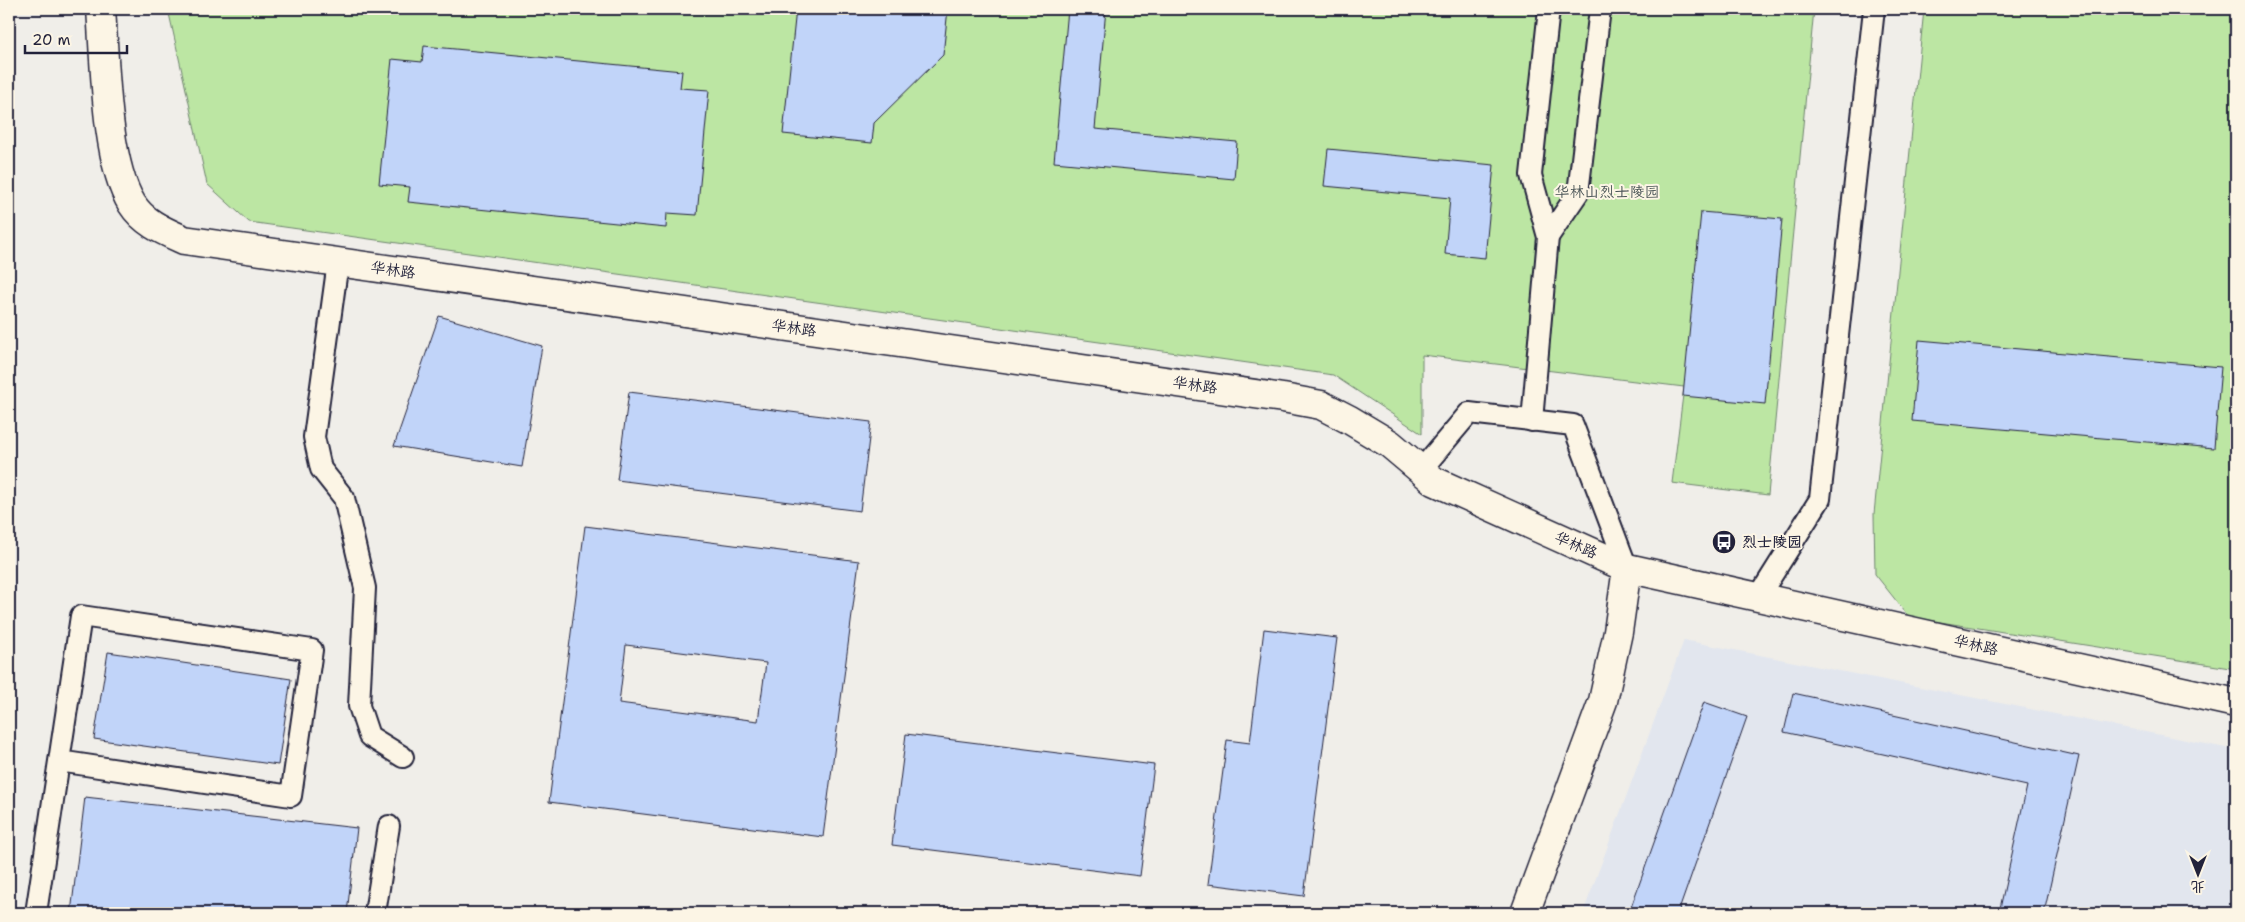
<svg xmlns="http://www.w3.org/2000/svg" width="2245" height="922" viewBox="0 0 2245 922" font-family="'Shantell Sans','LXGW WenKai TC',sans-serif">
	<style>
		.built { fill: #e2e6ee }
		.green { fill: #bce6a3; stroke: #6f846f }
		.building { fill: #c1d4f9; stroke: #22223b; fill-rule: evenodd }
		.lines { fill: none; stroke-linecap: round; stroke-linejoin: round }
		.service-casing { stroke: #22223b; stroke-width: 24 }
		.minor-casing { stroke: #22223b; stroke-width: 31 }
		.tertiary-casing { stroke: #22223b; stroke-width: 31 }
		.service { stroke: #fcf5e5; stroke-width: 20 }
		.minor { stroke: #fcf5e5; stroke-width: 28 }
		.tertiary { stroke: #fcf5e5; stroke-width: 28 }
		.labels { text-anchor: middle; stroke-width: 4; stroke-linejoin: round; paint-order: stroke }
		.park-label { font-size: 15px; fill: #485355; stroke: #fcf5e5 }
		.street-label { font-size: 15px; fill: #22223b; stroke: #fcf5e5 }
		.poi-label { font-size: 15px; font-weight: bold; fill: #22223b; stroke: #fcf5e5; text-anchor: start }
	</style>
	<rect width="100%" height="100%" fill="#f0eee9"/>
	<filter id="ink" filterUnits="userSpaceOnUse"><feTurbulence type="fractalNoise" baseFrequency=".02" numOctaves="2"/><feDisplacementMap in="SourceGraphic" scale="10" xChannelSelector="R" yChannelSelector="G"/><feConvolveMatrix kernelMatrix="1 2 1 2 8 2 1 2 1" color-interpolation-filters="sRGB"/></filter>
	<g filter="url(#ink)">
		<!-- built -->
		<path class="built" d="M1684,640L2236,750V913H1583Z"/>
		<!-- green -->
		<g class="green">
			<path d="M168,9H1814L1768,495L1672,483L1684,387L1422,355V434L1333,375L249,222L207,184Z"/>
			<path d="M1924,9H2236V669L1909,617L1875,574L1874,514Z"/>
		</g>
		<!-- building -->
		<g class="building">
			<path d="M796,9H948L943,55L874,123L872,143L783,134Z"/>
			<path d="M1068,9H1106L1095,129L1237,142L1234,179L1054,162Z"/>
			<path d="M424,46L682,71L680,88L709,90L697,215L667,213L666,228L408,202L410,187L379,184L392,59L422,62Z"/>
			<path d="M1328,149L1494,165L1485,258L1445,254L1450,198L1324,186Z"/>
			<path d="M1701,212L1782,219L1765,404L1683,396Z"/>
			<path d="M439,316L542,346L522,467L394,446Z"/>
			<path d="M1919,340L2221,367L2214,448L1912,421Z"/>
			<path d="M629,392L871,422L860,511L617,480Z"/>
			<path d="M585,526L859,561L823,837L549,802ZM626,645L766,663L758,721L619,703Z"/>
			<path d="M1264,629L1337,638L1304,896L1208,884L1227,740L1250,743Z"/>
			<path d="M108,652L291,679L278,765L94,739Z"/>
			<path d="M1793,693L2079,756L2044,913H1999L2027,786L1784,732Z"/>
			<path d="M1704,702L1747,717L1678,913H1629Z"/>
			<path d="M906,734L1154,765L1140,876L892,845Z"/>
			<path d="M85,797L357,828L347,913H71Z"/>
		</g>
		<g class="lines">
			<!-- service casing -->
			<g class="service-casing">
				<g id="service">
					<path d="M1548,237L1578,193L1600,9"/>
					<path d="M338,262L314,437L321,469L344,498L365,588L359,706L369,736L403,757"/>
					<path d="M1532,421L1548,237L1531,175L1549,9"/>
					<path d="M1421,470L1469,413L1573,425L1627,568"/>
					<path d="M1759,596L1820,499L1874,9"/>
					<path d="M36,913L81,616L312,650L291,796L59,761"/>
					<path d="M375,913L389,826"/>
				</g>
			</g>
			<!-- minor casing -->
			<g class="minor-casing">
				<path id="minor" d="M1627,568L2236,703"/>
			</g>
			<!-- tertiary casing -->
			<g class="tertiary-casing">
				<path id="tertiary" d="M101,9C105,61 105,160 132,204C144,223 164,231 184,240L1283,398L1321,405L1350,420L1390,444L1434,481L1627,568L1618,632L1603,701L1525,913"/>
			</g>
			<!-- service -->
			<use href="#service" class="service"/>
			<!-- minor -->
			<use href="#minor" class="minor"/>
			<!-- tertiary -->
			<use href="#tertiary" class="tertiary"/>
		</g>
	</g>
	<!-- icons -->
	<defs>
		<g id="bus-disc" transform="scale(1.25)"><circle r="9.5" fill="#22223b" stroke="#fcf5e5"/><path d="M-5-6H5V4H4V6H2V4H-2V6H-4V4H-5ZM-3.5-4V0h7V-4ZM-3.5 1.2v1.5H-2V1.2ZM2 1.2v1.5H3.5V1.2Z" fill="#fff"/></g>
	</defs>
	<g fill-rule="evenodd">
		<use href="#bus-disc" x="1724" y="542"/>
	</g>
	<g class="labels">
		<!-- park labels -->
		<g class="park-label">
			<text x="1607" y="197">华林山烈士陵园</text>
		</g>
		<!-- street labels -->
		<g class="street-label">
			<text transform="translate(393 270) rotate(8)" y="5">华林路</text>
			<text transform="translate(794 328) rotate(8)" y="5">华林路</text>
			<text transform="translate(1195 385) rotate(8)" y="5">华林路</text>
			<text transform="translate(1576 545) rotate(24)" y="5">华林路</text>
			<text transform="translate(1976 645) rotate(13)" y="5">华林路</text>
		</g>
		<!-- poi labels -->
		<g class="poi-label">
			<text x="1742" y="547">烈士陵园</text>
		</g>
	</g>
	<!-- margin -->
	<rect width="2245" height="922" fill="none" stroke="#fcf5e5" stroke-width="30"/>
	<rect x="15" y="15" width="2215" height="892" fill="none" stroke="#22223b" stroke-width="2" filter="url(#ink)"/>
	<!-- north arrow -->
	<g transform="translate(2198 874) rotate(180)" stroke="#fcf5e5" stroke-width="4" paint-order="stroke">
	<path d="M0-4L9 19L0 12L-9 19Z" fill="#22223b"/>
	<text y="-8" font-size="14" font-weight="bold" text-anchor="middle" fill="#22223b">北</text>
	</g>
	<!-- scale -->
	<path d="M25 45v8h102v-8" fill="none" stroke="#22223b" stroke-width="2.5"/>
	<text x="32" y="45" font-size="15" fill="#22223b" stroke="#fcf5e5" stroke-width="4" paint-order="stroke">20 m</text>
</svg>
